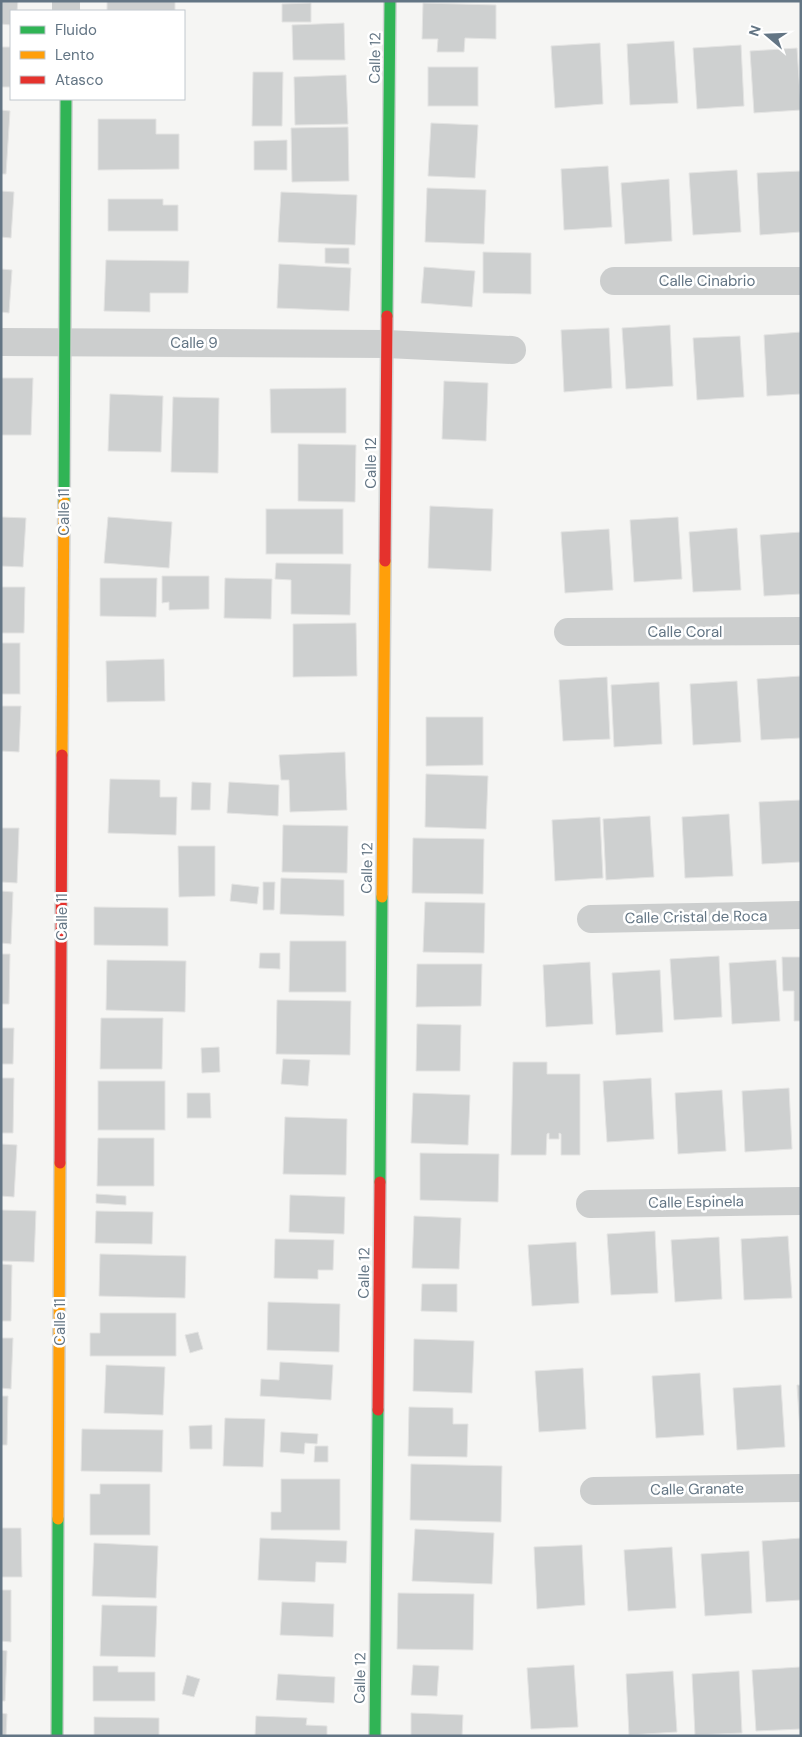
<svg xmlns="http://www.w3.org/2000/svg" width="802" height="1737" viewBox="0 0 802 1737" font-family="'DM Sans',sans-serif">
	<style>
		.building { fill: #ced0d0; stroke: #e4e4e3 }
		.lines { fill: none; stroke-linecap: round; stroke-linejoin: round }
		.fast-casing { stroke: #d1d3d3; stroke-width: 14 }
		.slow-casing { stroke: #d1d3d3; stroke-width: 14 }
		.jam-casing { stroke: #d1d3d3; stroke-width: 14 }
		.street { stroke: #cccece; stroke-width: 28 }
		.fast { stroke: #30b455; stroke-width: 11 }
		.slow { stroke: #ff9f0a; stroke-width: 11 }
		.jam { stroke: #e5322d; stroke-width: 11 }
		.labels { text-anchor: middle; stroke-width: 5; stroke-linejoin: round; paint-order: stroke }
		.street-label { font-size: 15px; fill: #637584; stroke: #fff }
	</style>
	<rect width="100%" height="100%" fill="#f5f5f3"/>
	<!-- building -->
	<g class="building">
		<path d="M1,1H18L17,11H11V25L1,24Z"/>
		<rect x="107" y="1" width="68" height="10"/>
		<path d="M311,3V22H282V4Z"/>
		<path d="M423,3L496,5V39L465,38L464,52H437L438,39H422Z"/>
		<path d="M344,23L345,60H293L292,25Z"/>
		<path d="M674,41L678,103L630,105L627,44Z"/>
		<path d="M600,43L603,104L555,108L551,46Z"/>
		<path d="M741,45L744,106L697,109L693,48Z"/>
		<rect x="1" y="47" width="10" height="40"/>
		<path d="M797,48L801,110L754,113L750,51Z"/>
		<rect x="428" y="67" width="50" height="39"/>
		<path d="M253,72H283L282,126H252Z"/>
		<path d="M346,75L348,124L295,125L294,77Z"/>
		<path d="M1,110L10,111L6,174H1Z"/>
		<path d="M98,119H156V134H179V169L98,170Z"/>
		<path d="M431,123L478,125L475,178L428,176Z"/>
		<path d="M348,127L349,181L292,182L291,128Z"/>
		<path d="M287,140V170H254V141Z"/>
		<path d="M608,166L612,227L564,230L561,169Z"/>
		<path d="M737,170L741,232L693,235L689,173Z"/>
		<path d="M801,171V232L760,235L757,173Z"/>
		<path d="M669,179L672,241L625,244L621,183Z"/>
		<path d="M427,188L486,190L484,244L425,242Z"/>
		<path d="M1,191L14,192L11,238L1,237Z"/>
		<path d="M281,192L357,195L355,245L278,242Z"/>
		<path d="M108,199H163V205H178V231H108Z"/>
		<path d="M325,248H349V264L325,263Z"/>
		<path d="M483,252L531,253V294L483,293Z"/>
		<path d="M106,260L189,261L188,293H150V312L104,311Z"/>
		<path d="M279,264L351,268L349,311L277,308Z"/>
		<path d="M424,267L475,271L472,307L421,303Z"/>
		<path d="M1,269L12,270L9,313L1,312Z"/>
		<path d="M670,325L673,386L626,389L622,328Z"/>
		<path d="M609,328L612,388L564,392L561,330Z"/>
		<path d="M801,332V394L767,396L764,335Z"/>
		<path d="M740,336L744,397L697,400L693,338Z"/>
		<path d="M1,378H33L31,435H1Z"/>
		<path d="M444,381L488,383L486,441L442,439Z"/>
		<path d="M346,388V433H271L270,389Z"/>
		<path d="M110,394L163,396L161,452L108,451Z"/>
		<path d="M173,397L219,398L218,473L171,472Z"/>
		<path d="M298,444L356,445L355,502L298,501Z"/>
		<path d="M430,506L493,509L491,571L428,568Z"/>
		<rect x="266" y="509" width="77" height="45"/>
		<path d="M1,517L26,518L23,567L1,566Z"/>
		<path d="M108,517L172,522L169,568L104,563Z"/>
		<path d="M678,517L682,579L634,582L630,520Z"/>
		<path d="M737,528L741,590L693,592L689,532Z"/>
		<path d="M609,529L613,590L565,593L561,532Z"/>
		<path d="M801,532V594L764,596L760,535Z"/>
		<path d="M276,563L351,564L350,615L291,614V580L275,579Z"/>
		<path d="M162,576H209V609L169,610V602L162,603Z"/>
		<path d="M100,578H157L156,617L100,616Z"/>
		<path d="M225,578L272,579L271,619L224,618Z"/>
		<path d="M1,587H25L24,633H1Z"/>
		<path d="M356,623L357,676L293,677V624Z"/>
		<rect x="1" y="643" width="19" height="51"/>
		<path d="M164,659L165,701L107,702L106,661Z"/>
		<path d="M801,676V738L761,740L757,679Z"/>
		<path d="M607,677L610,739L563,741L559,680Z"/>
		<path d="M737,681L741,742L693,745L690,684Z"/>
		<path d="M659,682L662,744L614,747L611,685Z"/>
		<path d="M1,706H21L19,752L1,751Z"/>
		<path d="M426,717H483V765L426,766Z"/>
		<path d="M345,752L347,810L290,812L289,780H281L279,755Z"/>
		<path d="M426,774L488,776L486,829L425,827Z"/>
		<path d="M110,779L160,780V797H177L176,835L108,833Z"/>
		<path d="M192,782L211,783L210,810H191Z"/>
		<path d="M229,782L279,785L278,816L227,813Z"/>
		<path d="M801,800V862L762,864L759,802Z"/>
		<path d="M729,814L733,876L685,878L682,817Z"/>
		<path d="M650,816L654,877L606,880L603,819Z"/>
		<path d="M600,817L603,878L555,881L552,820Z"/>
		<path d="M283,825L348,826L347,873L282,872Z"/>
		<path d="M1,828H19L17,883L1,882Z"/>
		<path d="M413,838L484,839L483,894L412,893Z"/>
		<path d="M178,846H215V896L179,897Z"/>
		<path d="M281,878L344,880V916L280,914Z"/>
		<path d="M263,882H275L274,910H263Z"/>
		<path d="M232,884L259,887L257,904L230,901Z"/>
		<path d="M1,891L13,892L11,944L1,943Z"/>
		<path d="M425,902L485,903L484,953L423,952Z"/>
		<path d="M94,907L168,908V946L94,945Z"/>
		<path d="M290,941H346V992H289Z"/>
		<path d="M260,953H280V969L259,968Z"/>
		<path d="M1,954H10L9,1004H1Z"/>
		<path d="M719,956L722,1017L674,1020L670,959Z"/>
		<path d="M782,957H801V1021H794V991H783Z"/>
		<path d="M107,960L186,961L185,1012L106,1010Z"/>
		<path d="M776,960L780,1021L732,1024L729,963Z"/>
		<path d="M590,962L593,1024L546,1027L543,965Z"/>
		<path d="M417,964H482L481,1006L416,1007Z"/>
		<path d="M660,970L663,1032L616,1035L612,973Z"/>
		<path d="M277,1000L351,1001L350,1055L276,1054Z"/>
		<path d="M101,1018H163L162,1069H100Z"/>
		<path d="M417,1024L461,1025L460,1071H416Z"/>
		<path d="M1,1028H14L13,1064H1Z"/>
		<path d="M219,1047L220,1072L202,1073L201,1048Z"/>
		<path d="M283,1059L310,1060L308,1086L281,1084Z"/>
		<path d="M513,1062H547V1074H580V1155H561V1134L559,1133V1139H549V1133L547,1134L546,1155H511Z"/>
		<path d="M1,1078H14L13,1133H1Z"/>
		<path d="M651,1078L654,1139L607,1142L603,1081Z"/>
		<rect x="98" y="1081" width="67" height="49"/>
		<path d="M789,1088L792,1149L745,1152L742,1091Z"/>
		<path d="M722,1090L726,1151L678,1154L675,1093Z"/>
		<path d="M187,1093H210L211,1118H187Z"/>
		<path d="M413,1093L470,1095L468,1145L411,1143Z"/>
		<path d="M285,1117L347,1119L346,1175L283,1174Z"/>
		<path d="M98,1138H154V1186H97Z"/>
		<path d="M1,1144L17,1145L14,1197L1,1196Z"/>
		<path d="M420,1153L499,1154L498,1202L420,1200Z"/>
		<path d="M96,1194L126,1196V1205L96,1203Z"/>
		<path d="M290,1195L345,1197L344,1234L289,1232Z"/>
		<path d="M1,1210L36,1211L34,1262L1,1261Z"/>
		<path d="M96,1211L153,1212L152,1244L95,1243Z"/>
		<path d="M414,1216L461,1218L459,1269L412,1268Z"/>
		<path d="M655,1231L658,1293L611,1295L607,1234Z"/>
		<path d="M788,1236L792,1298L744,1300L741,1239Z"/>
		<path d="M719,1237L722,1299L675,1302L671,1240Z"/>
		<path d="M275,1239L334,1240L333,1270H318V1279L274,1278Z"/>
		<path d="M576,1242L579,1303L532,1306L528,1245Z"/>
		<path d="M100,1254L186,1256L185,1298L99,1296Z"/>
		<path d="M1,1264L12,1265L11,1321H1Z"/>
		<path d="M422,1284H457V1312L421,1311Z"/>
		<path d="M268,1302L340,1304L339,1352L267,1350Z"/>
		<path d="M100,1313H176V1356H90V1333H100Z"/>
		<path d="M198,1332L203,1349L190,1353L185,1335Z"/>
		<path d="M1,1338H13L11,1389L1,1388Z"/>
		<path d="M414,1339L474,1341L472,1393L413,1391Z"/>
		<path d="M280,1362L333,1365L331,1400L260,1396L261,1379L279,1380Z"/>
		<path d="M106,1365L165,1367L163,1415L104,1413Z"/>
		<path d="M583,1368L586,1429L539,1432L535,1371Z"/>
		<path d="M700,1373L704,1435L656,1438L652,1376Z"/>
		<path d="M781,1385L785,1447L737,1450L733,1388Z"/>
		<path d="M797,1385H801V1446Z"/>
		<path d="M1,1396H8L7,1445H1Z"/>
		<path d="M409,1407L453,1408V1424H468L467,1457L408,1456Z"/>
		<path d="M225,1418L265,1419L263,1467L223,1466Z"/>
		<path d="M212,1425V1449H190L189,1426Z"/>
		<path d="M82,1429L163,1430L162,1472L81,1471Z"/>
		<path d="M281,1432L318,1434L317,1444L305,1443L304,1454L280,1452Z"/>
		<path d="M315,1446H328V1462H314Z"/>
		<path d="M411,1464L502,1466L501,1522L410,1520Z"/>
		<path d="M281,1479H340V1530H271V1512H281Z"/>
		<path d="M100,1484H150V1535H90V1494H100Z"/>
		<path d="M1,1528H21L22,1577H1Z"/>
		<path d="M415,1529L494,1533L492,1584L412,1581Z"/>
		<path d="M260,1538L347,1541L346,1563L316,1562L315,1582L258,1580Z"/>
		<path d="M801,1538V1600L766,1602L762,1541Z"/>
		<path d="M94,1543L158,1546L156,1598L92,1596Z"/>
		<path d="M582,1545L585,1605L537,1609L534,1547Z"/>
		<path d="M672,1547L676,1608L628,1611L624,1550Z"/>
		<path d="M749,1551L752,1613L705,1616L701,1554Z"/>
		<path d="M1,1590H11V1642L1,1641Z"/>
		<path d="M398,1593L474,1594L473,1650L397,1649Z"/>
		<path d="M282,1602L334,1604L333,1637L280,1635Z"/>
		<path d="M102,1605L157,1606L155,1657L100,1656Z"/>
		<path d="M1,1650L7,1651L5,1701H1Z"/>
		<path d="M413,1665L439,1666L437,1696L411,1695Z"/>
		<path d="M574,1665L578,1727L531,1729L527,1668Z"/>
		<path d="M93,1666H118V1672H155V1701H93Z"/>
		<path d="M800,1667L801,1729L756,1731L752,1670Z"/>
		<path d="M673,1671L677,1732L629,1735L626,1674Z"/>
		<path d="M739,1671L742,1733L695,1735L692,1674Z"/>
		<path d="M278,1674L335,1677L334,1703L276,1700Z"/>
		<path d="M187,1675L200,1679L194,1697L182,1694Z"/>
		<path d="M1,1713L7,1714L6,1736H1Z"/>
		<path d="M411,1713L463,1715L462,1736H411Z"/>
		<path d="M256,1716L307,1718L306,1725L327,1726V1736H255Z"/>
		<path d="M94,1717L159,1718V1736H94Z"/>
	</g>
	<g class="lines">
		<!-- fast casing -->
		<g class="fast-casing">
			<g id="fast">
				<path d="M387,316L390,1"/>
				<path d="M64,502L66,99"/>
				<path d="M380,1182L382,897"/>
				<path d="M57,1736L58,1519"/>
				<path d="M375,1736L378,1410"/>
			</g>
		</g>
		<!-- slow casing -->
		<g class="slow-casing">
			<g id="slow">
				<path d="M62,755L64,502"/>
				<path d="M382,897L385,561"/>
				<path d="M58,1519L60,1163"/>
			</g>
		</g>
		<!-- jam casing -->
		<g class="jam-casing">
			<g id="jam">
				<path d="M385,561L387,316"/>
				<path d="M60,1163L62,755"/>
				<path d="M378,1410L380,1182"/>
			</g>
		</g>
		<!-- street -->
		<g class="street">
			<path d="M66,11V1"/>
			<path d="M614,281H801"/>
			<path d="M1,342L387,344L512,350"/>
			<path d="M568,632L801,631"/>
			<path d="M591,919L801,915"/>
			<path d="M590,1204L801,1201"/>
			<path d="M594,1491L801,1488"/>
		</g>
		<!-- fast -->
		<use href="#fast" class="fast"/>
		<!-- slow -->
		<use href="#slow" class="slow"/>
		<!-- jam -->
		<use href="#jam" class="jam"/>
	</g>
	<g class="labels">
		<!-- street labels -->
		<g class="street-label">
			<text transform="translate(375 58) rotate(-89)" y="5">Calle 12</text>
			<text x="707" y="286">Calle Cinabrio</text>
			<text x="194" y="348">Calle 9</text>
			<text transform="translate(371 463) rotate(-90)" y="5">Calle 12</text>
			<text transform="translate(64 512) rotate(-90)" y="5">Calle 11</text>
			<text x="685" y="637">Calle Coral</text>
			<text transform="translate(367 868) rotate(-89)" y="5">Calle 12</text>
			<text transform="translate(62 917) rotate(-90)" y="5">Calle 11</text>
			<text transform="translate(696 917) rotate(-1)" y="5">Calle Cristal de Roca</text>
			<text transform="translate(696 1202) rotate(-1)" y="5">Calle Espinela</text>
			<text transform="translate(364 1273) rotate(-89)" y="5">Calle 12</text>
			<text transform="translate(60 1322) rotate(-90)" y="5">Calle 11</text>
			<text transform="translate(697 1489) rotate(-1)" y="5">Calle Granate</text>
			<text transform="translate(360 1678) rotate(-89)" y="5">Calle 12</text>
		</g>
	</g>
	<!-- border -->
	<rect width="802" height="1737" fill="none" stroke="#637584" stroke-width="5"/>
	<!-- legend -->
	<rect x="10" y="10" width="175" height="90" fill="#ffffff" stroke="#c1c8ce"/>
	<rect x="20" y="26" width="25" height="8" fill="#30b455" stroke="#c1c8ce"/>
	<text x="55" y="35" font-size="15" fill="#637584">Fluido</text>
	<rect x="20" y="51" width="25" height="8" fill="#ff9f0a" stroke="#c1c8ce"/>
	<text x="55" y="60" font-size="15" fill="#637584">Lento</text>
	<rect x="20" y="76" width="25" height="8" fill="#e5322d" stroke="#c1c8ce"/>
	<text x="55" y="85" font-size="15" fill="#637584">Atasco</text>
	<!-- north arrow -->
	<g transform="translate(767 35) rotate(289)" stroke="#ffffff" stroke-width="4" paint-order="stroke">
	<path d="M0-4L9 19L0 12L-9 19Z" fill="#637584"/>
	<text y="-8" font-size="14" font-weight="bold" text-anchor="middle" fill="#637584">N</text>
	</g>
</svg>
